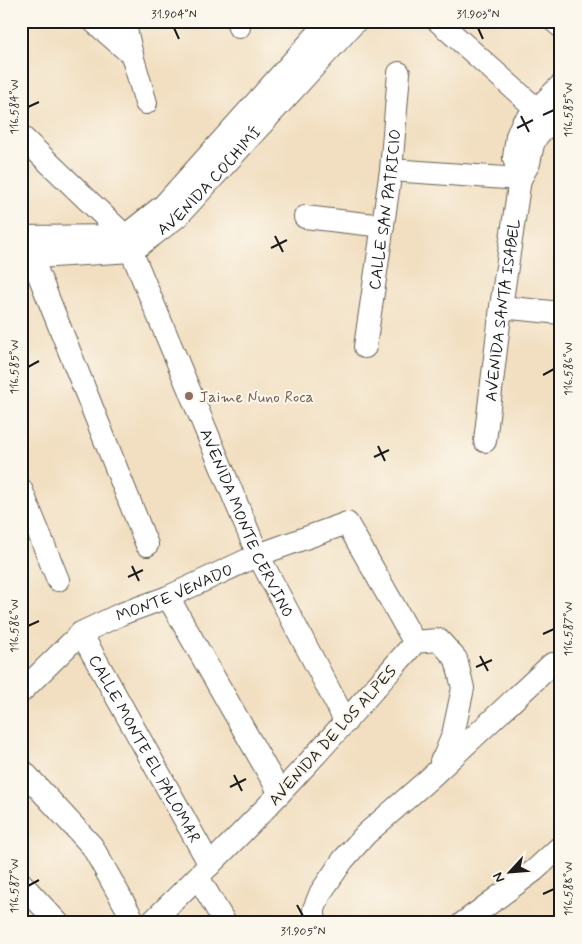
<svg xmlns="http://www.w3.org/2000/svg" width="582" height="944" viewBox="0 0 582 944" font-family="Mynerve,sans-serif">
	<style>
		.lines { fill: none; stroke-linecap: round; stroke-linejoin: round }
		.minor-casing { stroke: #676056; stroke-width: 24 }
		.minor { stroke: #fff; stroke-width: 22 }
		.ticks { fill: none; stroke: #1c1c1c; stroke-width: 2 }
		.education-dot { fill: #8d6e63; stroke: #fbf7ec; stroke-width: 2 }
		.labels { text-anchor: middle; stroke-width: 4; stroke-linejoin: round; paint-order: stroke }
		.street-label { font-size: 16px; fill: #1c1c1c; stroke: #fbf7ec }
		.education-label { font-size: 16px; fill: #785e54; stroke: #fbf7ec; text-anchor: start }
		.neatline { fill: none; stroke: #1c1c1c; stroke-width: 2 }
		.ticks-label { font-size: 12px; text-anchor: middle; fill: #1c1c1c }
	</style>
	<rect width="100%" height="100%" fill="#fbf7ec"/>
	<filter id="ink" filterUnits="userSpaceOnUse"><feTurbulence type="fractalNoise" baseFrequency=".02" numOctaves="2"/><feDisplacementMap in="SourceGraphic" scale="10" xChannelSelector="R" yChannelSelector="G"/><feConvolveMatrix kernelMatrix="1 2 1 2 8 2 1 2 1" color-interpolation-filters="sRGB"/></filter>
	<filter id="wash" filterUnits="userSpaceOnUse"><feTurbulence type="fractalNoise" baseFrequency=".0096" numOctaves="4" result="noise"/><feDisplacementMap in="SourceGraphic" scale="20" xChannelSelector="R" yChannelSelector="G"/><feGaussianBlur stdDeviation="1.12" result="paint"/><feColorMatrix in="noise" values="0 0 0 0 0 0 0 0 0 0 0 0 0 0 0 0 0 1.4 0 .05"/><feComposite in="paint" operator="in"/></filter>
	<g filter="url(#wash)">
		<rect width="100%" height="100%" fill="#f2dfc1"/>
	</g>
	<g filter="url(#ink)">
		<g class="lines">
			<!-- minor casing -->
			<g class="minor-casing">
				<g id="minor">
					<path d="M93,21L132,55"/>
					<path d="M124,21L132,55L146,103"/>
					<path d="M238,21L239,27"/>
					<path d="M438,21L561,131"/>
					<path d="M554,21L561,27"/>
					<path id="s1" d="M21,136L125,236L258,555L346,722"/>
					<path d="M391,170L520,179"/>
					<path d="M520,179L514,158L517,136L522,124L561,85"/>
					<path d="M305,217L383,226"/>
					<path d="M21,237L125,236L164,205L329,21"/>
					<path id="s2" d="M21,258L132,251L177,217L356,21"/>
					<path d="M32,258L147,545"/>
					<path d="M501,307L561,313"/>
					<path id="s3" d="M365,347L391,170L399,73"/>
					<path id="s4" d="M485,441L501,307L520,179L529,163L533,144L537,136L561,111"/>
					<path d="M21,489L58,580"/>
					<path d="M168,597L280,793"/>
					<path id="s5" d="M81,633L210,865"/>
					<path d="M413,642L439,640L456,659L463,688L453,735L444,757L441,761"/>
					<path id="s6" d="M21,692L81,633L121,614L168,597L258,555L347,523L411,636L413,642L411,647C368,696 325,746 279,794C238,838 194,880 151,923"/>
					<path d="M21,769L92,846L135,923"/>
					<path d="M198,877L225,923"/>
					<path d="M21,883L58,923"/>
					<path d="M316,923L314,916V909L321,892L343,860L366,834L430,778L552,664"/>
					<path d="M463,923L535,870L561,846"/>
				</g>
			</g>
			<!-- minor -->
			<use href="#minor" class="minor"/>
		</g>
	</g>
	<!-- ticks -->
	<path class="ticks" d="M174,28L179,39M478,28L483,39M28,107L39,102M543,115L554,110M521,116L529,132M517,128L533,120M275,236L283,252M271,248L287,240M28,367L39,361M543,375L554,369M378,446L385,461M374,457L389,450M132,566L139,581M128,577L143,570M28,626L39,621M543,634L554,629M480,656L488,671M476,667L492,660M234,775L242,791M230,787L246,779M28,886L39,880M543,894L554,889M297,905L303,916"/>
	<!-- markers -->
	<circle class="education-dot" cx="189" cy="396" r="5"/>
	<g class="labels">
		<!-- street labels -->
		<g class="street-label">
			<text dy="6" stroke="none"><textPath href="#s2" startOffset="216">AVENIDA COCHIMÍ</textPath></text>
			<text dy="6" stroke="none"><textPath href="#s3" startOffset="139">CALLE SAN PATRICIO</textPath></text>
			<text dy="6" stroke="none"><textPath href="#s4" startOffset="132">AVENIDA SANTA ISABEL</textPath></text>
			<text dy="6" stroke="none"><textPath href="#s1" startOffset="456">AVENIDA MONTE CERVINO</textPath></text>
			<text dy="6" stroke="none"><textPath href="#s6" startOffset="186">MONTE VENADO</textPath></text>
			<text transform="translate(332 735) rotate(-48)" y="6">AVENIDA DE LOS ALPES</text>
			<text dy="6" stroke="none"><textPath href="#s5" startOffset="132">CALLE MONTE EL PALOMAR</textPath></text>
		</g>
		<!-- education labels -->
		<g class="education-label">
			<text x="199" y="402">Jaime Nuno Roca</text>
		</g>
	</g>
	<!-- margin -->
	<rect width="582" height="944" fill="none" stroke="#fbf7ec" stroke-width="55"/>
	<!-- north arrow -->
	<g transform="translate(510 872) rotate(244)" stroke="#fbf7ec" stroke-width="4" paint-order="stroke">
	<path d="M0-4L9 19L0 12L-9 19Z" fill="#1c1c1c"/>
	<text y="-8" font-size="14" font-weight="bold" text-anchor="middle" fill="#1c1c1c">N</text>
	</g>
	<rect x="28" y="28" width="526" height="888" class="neatline"/>
	<g class="ticks-label">
		<text x="174" y="18">31.904°N</text>
		<text x="478" y="18">31.903°N</text>
		<text transform="translate(14 107) rotate(-90)" y="4">116.584°W</text>
		<text transform="translate(568 110) rotate(-90)" y="4">116.585°W</text>
		<text transform="translate(14 367) rotate(-90)" y="4">116.585°W</text>
		<text transform="translate(568 369) rotate(-90)" y="4">116.586°W</text>
		<text transform="translate(14 626) rotate(-90)" y="4">116.586°W</text>
		<text transform="translate(568 629) rotate(-90)" y="4">116.587°W</text>
		<text transform="translate(14 886) rotate(-90)" y="4">116.587°W</text>
		<text transform="translate(568 889) rotate(-90)" y="4">116.588°W</text>
		<text x="303" y="935">31.905°N</text>
	</g>
</svg>
